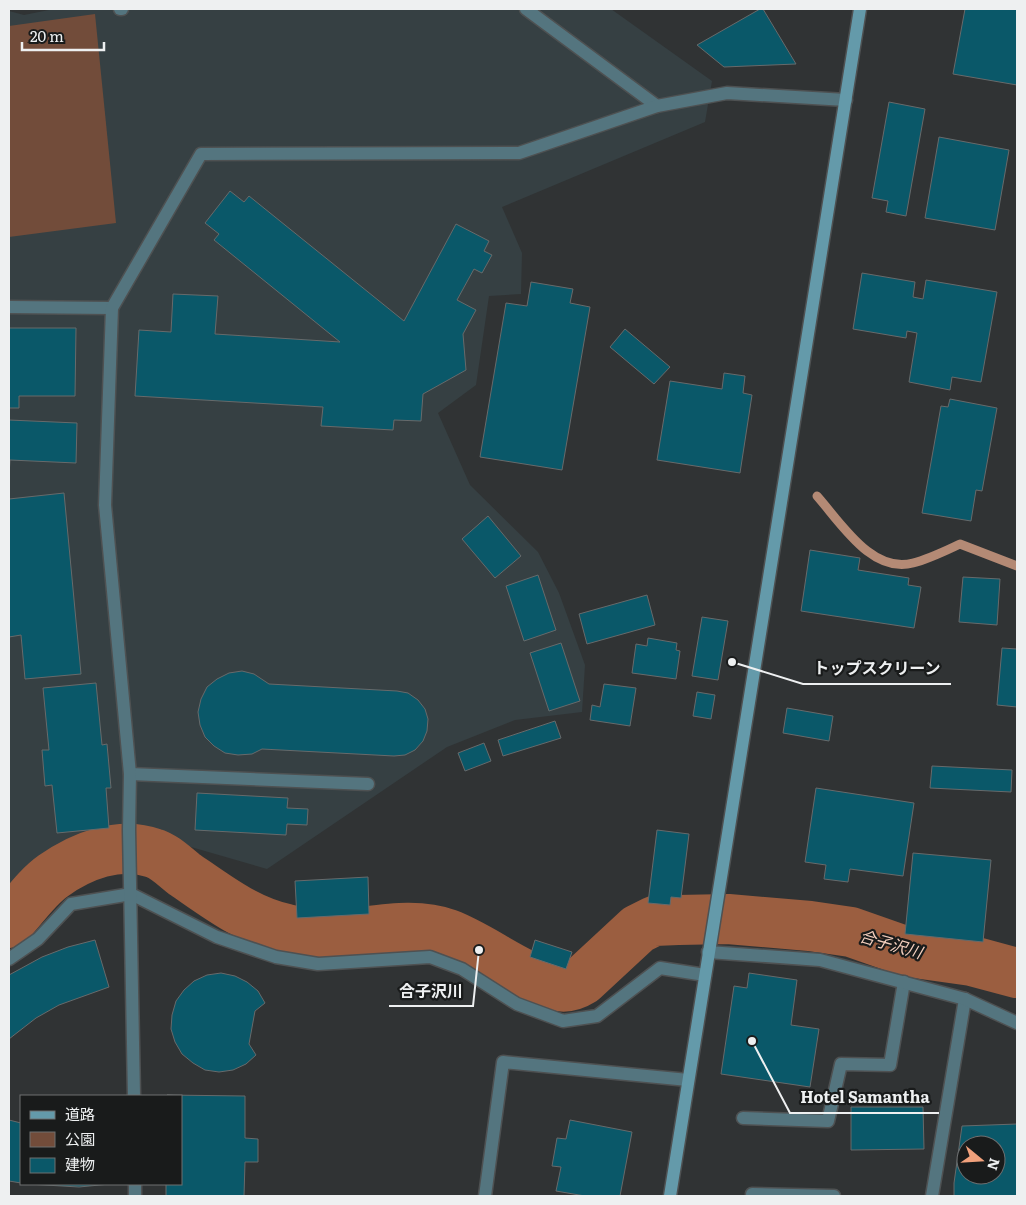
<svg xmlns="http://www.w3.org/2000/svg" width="1026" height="1205" viewBox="0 0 1026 1205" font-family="Literata,'Noto Sans JP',serif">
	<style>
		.built { fill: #364043 }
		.green { fill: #724c3a }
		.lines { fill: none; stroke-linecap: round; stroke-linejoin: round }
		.stream { stroke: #b48a75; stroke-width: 9 }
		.river { stroke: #9b5e40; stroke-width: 50 }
		.building { fill: #0a5869; stroke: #676a6b; fill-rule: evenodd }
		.lane-casing { stroke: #4e5152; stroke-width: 15 }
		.street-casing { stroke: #4e5152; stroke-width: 15 }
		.secondary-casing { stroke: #4e5152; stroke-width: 15 }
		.lane { stroke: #54757f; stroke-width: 12 }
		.street { stroke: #54757f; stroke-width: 12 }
		.secondary { stroke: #649aaa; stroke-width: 12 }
		.labels { text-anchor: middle; stroke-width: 4.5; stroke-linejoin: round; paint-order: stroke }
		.water-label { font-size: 16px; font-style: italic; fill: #f5d0bf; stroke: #191b1b }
		.leader { fill: none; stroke: #eef0f1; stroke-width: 2 }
		.callout-dot { fill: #eef0f1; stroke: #191b1b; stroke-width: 2 }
		.callout-label { font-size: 16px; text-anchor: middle; font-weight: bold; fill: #eef0f1; stroke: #191b1b; stroke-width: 4.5; stroke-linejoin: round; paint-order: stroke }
	</style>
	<rect width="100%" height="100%" fill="#303334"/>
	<!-- built -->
	<path class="built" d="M54,9H611L712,81L705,122L502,207L522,253L521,294L489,296L476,385L438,413L470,485L538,552L559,593L585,665L582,712L515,720L447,747L267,869L153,836L40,862L9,892V11L24,15Z"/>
	<!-- green -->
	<path class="green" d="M95,14L116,223L9,237V26Z"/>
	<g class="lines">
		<!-- stream -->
		<path class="stream" d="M817,496C841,523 872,574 913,563C929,559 945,551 960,544L1017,566"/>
		<!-- river -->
		<path class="river" d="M9,923C23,908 36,888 53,876C81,856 119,841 153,853C164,856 175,867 184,874C216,896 248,921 287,929C300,932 314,935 328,935C367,934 410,920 448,934C485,948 518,978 558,986C567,988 575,985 583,980L638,929L654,921L678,920L728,919L810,926L851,932L908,952L972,961L1017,973"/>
	</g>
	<!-- building -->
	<g class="building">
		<path d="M760,9H763L796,64L724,67L697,45Z"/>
		<path d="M965,9H1017V85L953,74Z"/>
		<path d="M889,102L925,109L906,216L886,212L888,201L872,198Z"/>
		<path d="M939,137L1009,150L995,230L925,218Z"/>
		<path d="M230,191L244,202L249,196L404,321L456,224L489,241L484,251L492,255L482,273L474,269L457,300L476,310L463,334L466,370L423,394L421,421L394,420L393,430L321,426L323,407L135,396L139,330L171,332L173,294L218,296L215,334L340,342L214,240L219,234L205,223Z"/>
		<path d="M862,273L915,282L913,297L923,299L926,280L997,292L981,382L952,377L950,390L909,382L917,333L907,331L906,338L853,329Z"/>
		<path d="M531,282L573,289L570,303L590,307L562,470L480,457L506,303L527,306Z"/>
		<path d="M9,328H76L75,396H19V408H9Z"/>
		<path d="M625,329L670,367L654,384L610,347Z"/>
		<path d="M724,373L745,376L743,393L752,395L740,473L657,460L670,381L722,389Z"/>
		<path d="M950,399L997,408L982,491L976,490L971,521L922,513L941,406L948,407Z"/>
		<path d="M9,420L77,423L76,463L10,460L9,475Z"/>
		<path d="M64,493L81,674L25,679L21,635L9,637V499Z"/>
		<path d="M488,516L521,556L495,578L462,539Z"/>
		<path d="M810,550L860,558L858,570L909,578L908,585L921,587L914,628L801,611Z"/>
		<path d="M538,575L556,630L524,641L506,586Z"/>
		<path d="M963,577L1000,579L997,625L959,622Z"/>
		<path d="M647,595L655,625L587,644L579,614Z"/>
		<path d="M702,617L728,621L718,680L692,676Z"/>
		<path d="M648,638L677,643L676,650L680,651L676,679L632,673L636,644L647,646Z"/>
		<path d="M561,643L580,701L549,711L530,653Z"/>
		<path d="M1017,646V707L997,705L1002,648L1017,649Z"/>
		<path d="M242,671L254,674L269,684L397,691L408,693L418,700L425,709L428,719L427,731L423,741L415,750L405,755L394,756L262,749L252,754L238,755L225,753L214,746L205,737L200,725L198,712L201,699L207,687L217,679L229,673Z"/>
		<path d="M96,683L102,745L107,744L111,788H106L109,828L57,833L52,785L45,786L42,750H49L43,688Z"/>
		<path d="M604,684L636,688L630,726L590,720L592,705L600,707Z"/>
		<path d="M697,692L715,695L711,719L693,716Z"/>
		<path d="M787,708L833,716L829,741L783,733Z"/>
		<path d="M555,721L561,738L503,756L498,740Z"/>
		<path d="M484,743L491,761L465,771L458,753Z"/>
		<path d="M932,766L1012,770L1011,792L930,788Z"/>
		<path d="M816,788L914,803L903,876L850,869L848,882L824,879L826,865L805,862Z"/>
		<path d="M197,793L288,798L287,808L308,809L307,825L287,824L286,835L195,830Z"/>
		<path d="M657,830L689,834L681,898L671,897L670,905L648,903Z"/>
		<path d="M913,853L991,860L983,942L905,934Z"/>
		<path d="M368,877L369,914L297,918L295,881Z"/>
		<path d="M95,940L109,987L59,1005L36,1018L9,1039V975L42,957L68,947Z"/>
		<path d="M535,940L572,952L566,969L530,957Z"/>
		<path d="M221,973L235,976L247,982L258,991L265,1003L255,1011L249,1044L256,1055L246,1064L233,1070L219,1072L205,1070L193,1063L182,1054L175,1042L171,1029L172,1015L176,1001L184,990L194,981L207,975Z"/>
		<path d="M749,973L797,980L791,1025L819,1029L810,1087L721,1074L734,986L747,988Z"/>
		<path d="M167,1095L245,1096V1138L258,1139V1162H245L244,1196H166V1184H181V1096Z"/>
		<path d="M851,1107H923L924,1149L851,1150Z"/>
		<path d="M9,1120L21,1123V1183L9,1181Z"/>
		<path d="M570,1120L632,1132L620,1196H585L556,1191L561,1167L552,1166L557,1138L566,1139Z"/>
		<path d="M1017,1124V1196H954V1183L962,1126ZM966,1145H996V1175H966Z"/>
		<path d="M28,1184H110L79,1187Z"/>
	</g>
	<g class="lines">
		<!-- lane casing -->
		<g class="lane-casing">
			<g id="lane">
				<path d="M120,9H122"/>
				<path d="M526,9L657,106"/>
				<path d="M9,307L112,308"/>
				<path d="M130,774L368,784"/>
				<path d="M9,959L38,939L71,904L131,894L217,937L276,957L318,964L430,957L462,969L517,1004L563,1021L597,1016L660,968L705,975"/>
				<path d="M134,1096L129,830L130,774L105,505L112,308L201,154L519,153L657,106L727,93L846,100"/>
				<path d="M743,1118L828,1121L841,1064L890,1065L904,982"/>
				<path d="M135,1184V1196"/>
				<path d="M752,1194L834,1196"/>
				<path d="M485,1196L503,1062L688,1080"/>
				<path d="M932,1196L965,999"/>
			</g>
		</g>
		<!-- street casing -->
		<g class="street-casing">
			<path id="street" d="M708,952L820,960L965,999L1017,1023"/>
		</g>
		<!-- secondary casing -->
		<g class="secondary-casing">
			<path id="secondary" d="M670,1196L860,9"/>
		</g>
		<!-- lane -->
		<use href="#lane" class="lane"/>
		<!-- street -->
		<use href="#street" class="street"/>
		<!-- secondary -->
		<use href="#secondary" class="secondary"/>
	</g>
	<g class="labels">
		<!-- water labels -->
		<g class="water-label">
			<text transform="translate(891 944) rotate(16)" y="6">合子沢川</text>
		</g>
	</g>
	<!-- callouts -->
	<path class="leader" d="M732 662L803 684H951M479 950L473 1006H389M752 1041L790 1113H939"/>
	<g class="callout-dot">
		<circle cx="732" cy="662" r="5"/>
		<circle cx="479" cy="950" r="5"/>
		<circle cx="752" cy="1041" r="5"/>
	</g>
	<g class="callout-label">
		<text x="877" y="674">トップスクリーン</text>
		<text x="431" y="997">合子沢川</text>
		<text x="865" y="1103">Hotel Samantha</text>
	</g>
	<!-- border -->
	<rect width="1026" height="1205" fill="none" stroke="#eef0f1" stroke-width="20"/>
	<!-- legend -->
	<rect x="20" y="1095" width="162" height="90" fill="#191b1b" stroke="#6e7071"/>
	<rect x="30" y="1111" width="25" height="8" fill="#649aaa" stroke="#6e7071"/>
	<text x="65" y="1120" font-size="15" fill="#eef0f1">道路</text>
	<rect x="30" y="1132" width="25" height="15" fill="#724c3a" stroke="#6e7071"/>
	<text x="65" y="1145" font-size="15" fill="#eef0f1">公園</text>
	<rect x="30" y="1158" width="25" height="15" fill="#0a5869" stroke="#6e7071"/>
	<text x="65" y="1170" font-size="15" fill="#eef0f1">建物</text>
	<!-- north arrow -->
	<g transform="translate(981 1160) rotate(108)"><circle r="24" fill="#191b1b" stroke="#6e7071"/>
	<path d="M0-4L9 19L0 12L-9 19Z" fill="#f1a17c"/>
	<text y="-8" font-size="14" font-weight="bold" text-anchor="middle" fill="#eef0f1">N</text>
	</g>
	<!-- scale -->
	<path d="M22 42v8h82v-8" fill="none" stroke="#eef0f1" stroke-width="2.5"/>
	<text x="30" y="42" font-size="15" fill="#eef0f1" stroke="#191b1b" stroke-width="4" paint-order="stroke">20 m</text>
</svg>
